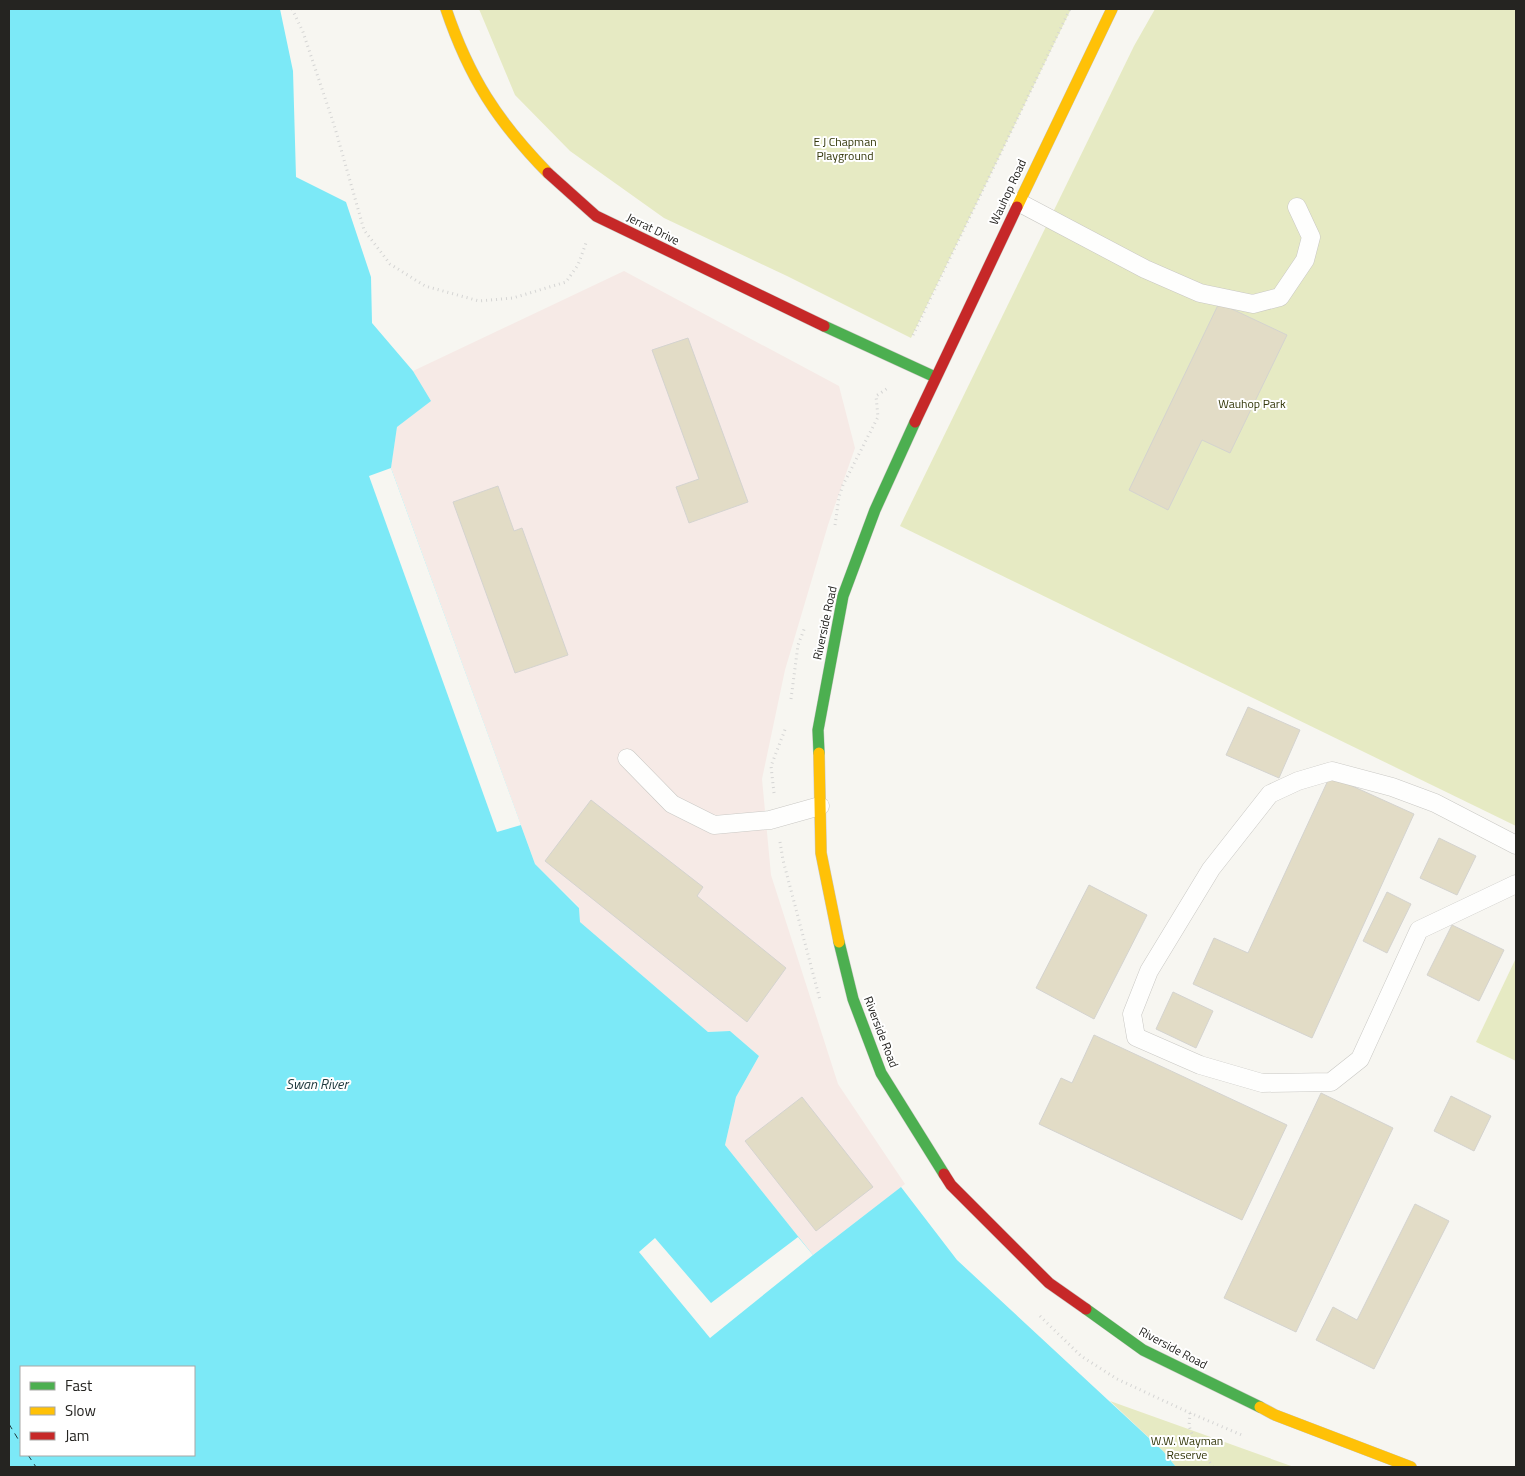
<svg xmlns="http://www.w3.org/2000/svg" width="1525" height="1476" viewBox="0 0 1525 1476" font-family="'Titillium Web',sans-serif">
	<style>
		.industrial { fill: #f6eae6 }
		.green { fill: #e6eac3 }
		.water { fill: #7ce9f7; fill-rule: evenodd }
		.pier { fill: #f7f6f1 }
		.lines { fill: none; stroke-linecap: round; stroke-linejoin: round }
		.ferry { stroke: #1f393d; stroke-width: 1; stroke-dasharray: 6 5; stroke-linecap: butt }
		.building { fill: #e2dcc6; stroke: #d4d3cf }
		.lane-casing { stroke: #c9c8c4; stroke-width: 19 }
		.fast-casing { stroke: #c9c8c4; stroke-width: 12 }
		.slow-casing { stroke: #c9c8c4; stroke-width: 12 }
		.jam-casing { stroke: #c9c8c4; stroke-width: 12 }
		.path { stroke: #d5d5d4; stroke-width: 3; stroke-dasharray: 1 4; stroke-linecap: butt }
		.lane { stroke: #fefefd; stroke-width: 18 }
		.fast { stroke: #4caf50; stroke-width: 11 }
		.slow { stroke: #ffc107; stroke-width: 11 }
		.jam { stroke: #c62828; stroke-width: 11 }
		.labels { text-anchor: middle; stroke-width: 4; stroke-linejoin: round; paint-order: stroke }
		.park-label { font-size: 12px; fill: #34380b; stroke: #fff }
		.street-label { font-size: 12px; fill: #252421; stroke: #fff }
		.water-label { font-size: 14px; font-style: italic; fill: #1f393d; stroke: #fff }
	</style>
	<rect width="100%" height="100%" fill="#f7f6f1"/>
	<!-- industrial -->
	<path class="industrial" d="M624,271L839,386L855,448L828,525L785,670L762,779L771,875L838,1084L905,1184L813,1255L725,1145L736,1097L759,1056L730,1031L708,1032L580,922L579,907L535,864L391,467L397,427L430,401L413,371Z"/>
	<!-- green -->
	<g class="green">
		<path d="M479,9H1071L911,338L787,276L664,218L570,151L515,95Z"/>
		<path d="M1155,9H1516V826L900,526L1134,46Z"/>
		<path d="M1516,958V1061L1476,1042Z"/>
		<path d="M1110,1401L1294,1467H1176L1163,1451Z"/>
	</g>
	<!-- water -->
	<path class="water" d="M9,9H280L293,71L296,177L346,202L371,277L372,323L413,371L431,401L397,427L391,468L535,864L579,908L580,922L708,1032L730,1031L759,1056L736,1097L725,1145L813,1255L901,1187L957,1260L1163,1451L1176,1467H9ZM21,1367H194V1455H21Z"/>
	<!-- pier -->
	<g class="pier">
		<path d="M391,468L521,825L497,832L369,476Z"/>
		<path d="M798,1237L813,1255L710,1338L639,1252L655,1238L711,1303Z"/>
	</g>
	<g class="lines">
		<!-- ferry -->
		<g class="ferry">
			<path d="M9,1424L21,1444"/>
			<path d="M28,1455L36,1467"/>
		</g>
	</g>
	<!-- building -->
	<g class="building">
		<path d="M1219,303L1287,335L1230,453L1202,440L1168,510L1129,490Z"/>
		<path d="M688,338L748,502L689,523L676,487L699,479L652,350Z"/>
		<path d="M498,486L514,531L522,528L568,655L515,673L453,502Z"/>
		<path d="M1248,707L1300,730L1279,778L1226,755Z"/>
		<path d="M1330,776L1414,814L1312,1038L1193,984L1214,938L1248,953Z"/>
		<path d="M591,800L703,887L697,896L786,968L747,1022L545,861Z"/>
		<path d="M1439,838L1476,856L1457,895L1420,878Z"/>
		<path d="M1089,885L1147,915L1094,1019L1036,988Z"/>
		<path d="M1387,892L1411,904L1387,953L1363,941Z"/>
		<path d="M1452,925L1504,950L1479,1001L1427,975Z"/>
		<path d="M1173,992L1213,1011L1196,1048L1156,1029Z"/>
		<path d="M1094,1035L1287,1125L1242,1220L1039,1124L1061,1078L1072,1083Z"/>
		<path d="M1321,1093L1393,1128L1296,1332L1224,1298Z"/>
		<path d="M1451,1096L1491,1116L1474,1151L1434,1131Z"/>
		<path d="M802,1097L873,1187L816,1231L745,1141Z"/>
		<path d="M1415,1204L1449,1221L1374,1369L1316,1340L1333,1307L1357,1320Z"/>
	</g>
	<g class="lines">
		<!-- lane casing -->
		<g class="lane-casing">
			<g id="lane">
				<path d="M1018,202L1145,269L1200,293L1253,304L1280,297L1305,260L1311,237L1297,207"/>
				<path d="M627,758L672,804L714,825L770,820L820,806"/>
				<path d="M1516,845L1435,803L1392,787L1332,771L1298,781L1270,794L1211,869L1149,971L1132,1014L1136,1037L1200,1065L1262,1083L1331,1082L1360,1059L1419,930L1516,884"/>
			</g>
		</g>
		<!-- fast casing -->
		<g class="fast-casing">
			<g id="fast">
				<path d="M824,326L935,377"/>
				<path d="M819,753L818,730L843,596L875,510L915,422"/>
				<path d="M839,942L853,999L881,1073L944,1174"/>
				<path d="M1086,1309L1143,1350L1260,1407"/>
			</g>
		</g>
		<!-- slow casing -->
		<g class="slow-casing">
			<g id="slow">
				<path d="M446,9C469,77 497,121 548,173"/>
				<path d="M1017,207L1112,9"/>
				<path d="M819,753L821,853L839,942"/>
				<path d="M1260,1407L1275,1415L1411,1467"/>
			</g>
		</g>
		<!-- jam casing -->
		<g class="jam-casing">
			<g id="jam">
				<path d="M548,173L596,216L824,326"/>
				<path d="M915,422L1017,207"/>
				<path d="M944,1174L951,1185L1049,1283L1086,1309"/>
			</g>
		</g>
		<!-- path -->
		<g class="path">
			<path d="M292,9L303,32L335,128L364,230L390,264L425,286L479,301L513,298L566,282L578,265L586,243"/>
			<path d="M913,335L1070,9"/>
			<path d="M835,525L839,497L843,485L878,417L876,396L888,388"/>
			<path d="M791,699L798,645L805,627"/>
			<path d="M774,793L771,766L786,727"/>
			<path d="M780,842L783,860L820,1000"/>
			<path d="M1040,1316L1081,1356L1117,1379L1190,1413L1244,1436"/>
			<path d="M1190,1413L1189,1426L1194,1439L1213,1467"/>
		</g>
		<!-- lane -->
		<use href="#lane" class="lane"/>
		<!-- fast -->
		<use href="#fast" class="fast"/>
		<!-- slow -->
		<use href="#slow" class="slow"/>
		<!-- jam -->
		<use href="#jam" class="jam"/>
	</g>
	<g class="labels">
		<!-- park labels -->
		<g class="park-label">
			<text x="845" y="146">E J Chapman<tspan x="845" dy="14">Playground</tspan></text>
			<text x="1252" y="408">Wauhop Park</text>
			<text x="1187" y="1445">W.W. Wayman<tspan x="1187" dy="14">Reserve</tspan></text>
		</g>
		<!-- street labels -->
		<g class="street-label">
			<text transform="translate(1008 192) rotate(-65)" y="4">Wauhop Road</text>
			<text transform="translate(653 229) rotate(26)" y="4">Jerrat Drive</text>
			<text transform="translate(825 623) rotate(-78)" y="4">Riverside Road</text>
			<text transform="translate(881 1032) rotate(69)" y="4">Riverside Road</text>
			<text transform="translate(1173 1348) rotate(28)" y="4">Riverside Road</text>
		</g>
		<!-- water labels -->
		<g class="water-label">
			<text x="317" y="1089">Swan River</text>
		</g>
	</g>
	<!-- border -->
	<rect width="1525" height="1476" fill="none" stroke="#252421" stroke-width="20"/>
	<!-- legend -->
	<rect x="20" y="1366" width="175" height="90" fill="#ffffff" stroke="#a8a7a6"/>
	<rect x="30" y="1382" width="25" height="8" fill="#4caf50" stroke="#a8a7a6"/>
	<text x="65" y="1391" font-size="15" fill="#252421">Fast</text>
	<rect x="30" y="1407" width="25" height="8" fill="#ffc107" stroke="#a8a7a6"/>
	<text x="65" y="1416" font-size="15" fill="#252421">Slow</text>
	<rect x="30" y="1432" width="25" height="8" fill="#c62828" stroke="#a8a7a6"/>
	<text x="65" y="1441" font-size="15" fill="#252421">Jam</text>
</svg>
